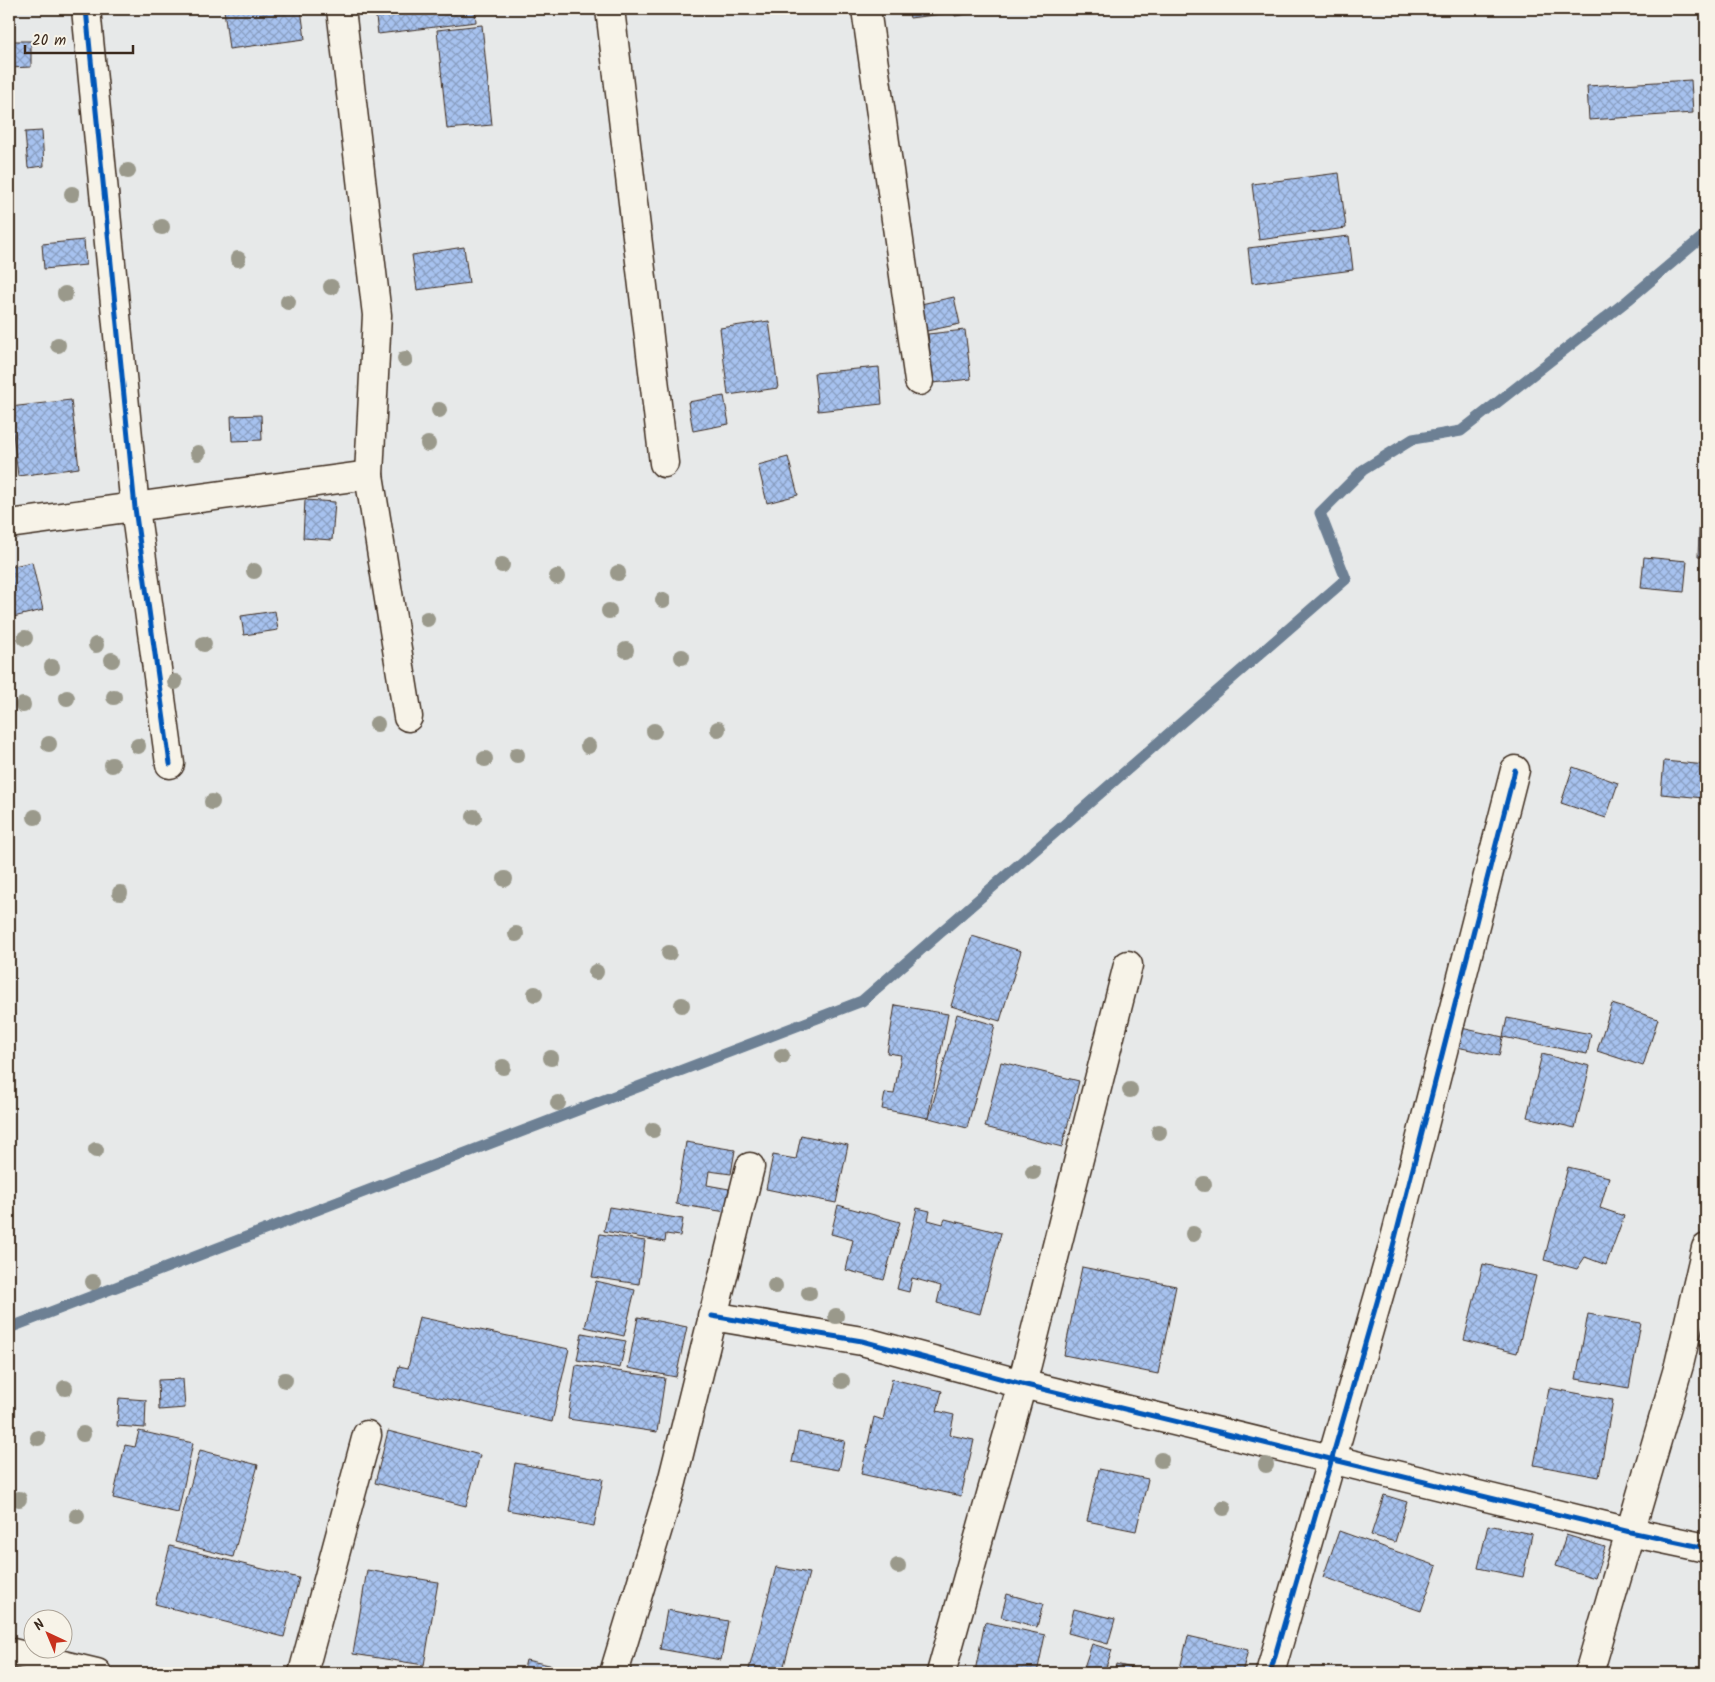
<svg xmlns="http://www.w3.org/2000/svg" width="1715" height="1682" viewBox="0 0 1715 1682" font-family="Kalam,sans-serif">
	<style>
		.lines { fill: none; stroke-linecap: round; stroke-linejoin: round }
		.stream { stroke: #6d8094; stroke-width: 11 }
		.building { fill: url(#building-cross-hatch); stroke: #3b2a1e }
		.minor-casing { stroke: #3b2a1e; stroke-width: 31 }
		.minor { stroke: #f7f3e8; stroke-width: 28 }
		.cycleway-casing { stroke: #f7f3e8; stroke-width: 8 }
		.cycleway { stroke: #0057b8; stroke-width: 5 }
		.tree { fill: #9a998b }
	</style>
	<defs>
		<pattern id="building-cross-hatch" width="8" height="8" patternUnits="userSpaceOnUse" patternTransform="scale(1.25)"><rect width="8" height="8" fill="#a7c2ef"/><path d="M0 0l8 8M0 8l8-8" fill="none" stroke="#899ec1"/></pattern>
	</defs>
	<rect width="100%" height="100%" fill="#e7e9e9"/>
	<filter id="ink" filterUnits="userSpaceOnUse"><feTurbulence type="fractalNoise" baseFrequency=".02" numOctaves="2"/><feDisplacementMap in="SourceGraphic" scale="10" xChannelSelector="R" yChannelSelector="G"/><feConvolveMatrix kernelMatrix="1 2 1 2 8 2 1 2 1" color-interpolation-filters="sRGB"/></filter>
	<g filter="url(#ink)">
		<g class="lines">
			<!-- stream -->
			<path class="stream" d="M9,1328L862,1001L1346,579L1320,513L1363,470L1413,439L1461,431L1628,300L1706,234"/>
		</g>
		<!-- building -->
		<g class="building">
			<path d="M234,9H301L305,39L229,49L224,10Z"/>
			<path d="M375,9H475L476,22L378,34Z"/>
			<path d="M908,9H948L949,13L910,18Z"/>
			<path d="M954,9H1000L955,16Z"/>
			<path d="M482,25L492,125L447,129L437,30Z"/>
			<path d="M9,41H31V67L9,68Z"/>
			<path d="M1691,80L1693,113L1589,120L1587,86Z"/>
			<path d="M42,131L44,166L28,168L25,132Z"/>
			<path d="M1339,173L1346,228L1259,240L1252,184Z"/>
			<path d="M9,197L13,236L9,237Z"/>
			<path d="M1349,236L1353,270L1252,283L1248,248Z"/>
			<path d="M84,240L86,265L44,269L42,244Z"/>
			<path d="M464,247L469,283L417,290L412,255Z"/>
			<path d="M954,297L960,324L922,332L916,305Z"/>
			<path d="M769,321L778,388L728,395L720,328Z"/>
			<path d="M965,330L971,379L933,383L928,334Z"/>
			<path d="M879,367L882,404L818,411L814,373Z"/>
			<path d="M724,396L729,424L693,431L688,402Z"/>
			<path d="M71,400L79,468L18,476L10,407Z"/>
			<path d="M261,415L262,440L232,441L231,416Z"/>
			<path d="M788,457L798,495L767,503L758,465Z"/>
			<path d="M305,500L335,502L332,540L303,538Z"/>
			<path d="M1700,510L1706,511V557H1698Z"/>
			<path d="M1644,557L1687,561L1684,592L1641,588Z"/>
			<path d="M32,562L43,610L9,618V567Z"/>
			<path d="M275,611L278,630L244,635L241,616Z"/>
			<path d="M1664,761L1706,765L1704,798L1661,794Z"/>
			<path d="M1573,767L1618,783L1606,818L1561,803Z"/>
			<path d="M972,936L1021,951L1000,1021L951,1006Z"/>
			<path d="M1612,1004L1658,1019L1643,1066L1597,1051Z"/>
			<path d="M895,1005L948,1014L928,1118L882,1109L885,1093L894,1094L901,1055L887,1053Z"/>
			<path d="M957,1014L995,1025L967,1128L929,1118Z"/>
			<path d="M1507,1018L1591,1034L1587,1054L1503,1037Z"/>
			<path d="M1461,1028L1503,1037L1499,1056L1457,1047Z"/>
			<path d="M1542,1054L1590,1066L1575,1128L1527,1117Z"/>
			<path d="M1001,1062L1079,1081L1062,1147L985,1127Z"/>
			<path d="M801,1135L848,1145L836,1203L766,1189L773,1155L796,1159Z"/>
			<path d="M686,1142L735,1150L731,1174L709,1171L707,1185L729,1189L726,1212L676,1204Z"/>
			<path d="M1568,1167L1609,1177L1600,1208L1624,1216L1606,1265L1585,1257L1577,1269L1544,1260Z"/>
			<path d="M838,1205L900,1222L884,1280L846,1270L853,1240L831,1234Z"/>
			<path d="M609,1207L683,1219L680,1236L666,1234L665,1242L604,1231Z"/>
			<path d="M917,1208L930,1211L928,1220L943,1224L945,1219L1001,1233L980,1314L937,1303L941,1286L912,1278L909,1292L897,1289Z"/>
			<path d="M600,1234L645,1241L639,1284L592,1277Z"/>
			<path d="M1483,1264L1536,1276L1517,1353L1464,1340Z"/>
			<path d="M1082,1267L1176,1286L1158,1374L1064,1355Z"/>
			<path d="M596,1281L635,1290L624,1336L585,1327Z"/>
			<path d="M1588,1314L1641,1323L1629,1388L1576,1379Z"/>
			<path d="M419,1317L569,1349L552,1422L394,1387L399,1366L408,1368Z"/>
			<path d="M638,1317L687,1327L676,1377L628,1368Z"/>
			<path d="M582,1333L626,1341L620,1368L577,1360Z"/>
			<path d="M576,1365L665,1378L657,1432L568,1419Z"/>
			<path d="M183,1379L185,1408L159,1410L158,1380Z"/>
			<path d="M892,1379L942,1391L937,1411L954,1415L950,1435L974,1440L961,1496L861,1474L874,1417L883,1420Z"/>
			<path d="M1549,1388L1613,1400L1599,1477L1534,1465Z"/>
			<path d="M119,1398L146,1400L145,1428L117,1426Z"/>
			<path d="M139,1431L193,1443L178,1513L113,1498L125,1445L135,1447Z"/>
			<path d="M388,1431L480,1455L466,1506L375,1483Z"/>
			<path d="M798,1432L845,1441L839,1470L792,1462Z"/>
			<path d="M200,1450L258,1465L233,1557L175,1542Z"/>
			<path d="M1706,1462V1488L1700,1487Z"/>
			<path d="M515,1463L603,1479L594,1526L507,1510Z"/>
			<path d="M1099,1469L1148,1479L1136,1531L1087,1521Z"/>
			<path d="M1384,1495L1407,1502L1395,1542L1371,1535Z"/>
			<path d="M1488,1525L1532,1534L1523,1577L1478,1568Z"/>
			<path d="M1339,1531L1437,1566L1421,1611L1323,1577Z"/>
			<path d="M1566,1535L1605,1547L1595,1578L1556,1566Z"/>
			<path d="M170,1546L299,1578L284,1637L155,1604Z"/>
			<path d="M776,1567L809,1573L782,1673H748Z"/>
			<path d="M367,1570L438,1582L424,1665L353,1654Z"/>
			<path d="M1007,1594L1043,1604L1037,1627L1001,1617Z"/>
			<path d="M1074,1609L1115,1619L1108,1644L1068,1633Z"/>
			<path d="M667,1610L728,1621L721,1660L660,1649Z"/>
			<path d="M985,1622L1045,1635L1037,1673H987L975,1671Z"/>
			<path d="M1188,1636L1248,1650L1242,1673H1203L1180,1668Z"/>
			<path d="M1092,1644L1112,1650L1104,1673H1082Z"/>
			<path d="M526,1660L582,1672V1673H523Z"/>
			<path d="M1116,1664L1151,1673H1114Z"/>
			<path d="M1677,1668L1695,1673H1676Z"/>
		</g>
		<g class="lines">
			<!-- minor casing -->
			<g class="minor-casing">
				<g id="minor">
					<path d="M86,9L135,508L170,764"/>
					<path d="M341,9L377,315L369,475L408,717"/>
					<path d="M610,9L664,463"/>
					<path d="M866,9L919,381"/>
					<path d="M9,524L369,475"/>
					<path d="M712,1316L862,1341L1022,1384L1630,1532L1706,1548"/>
					<path d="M9,1652L97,1673"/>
					<path d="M303,1673L367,1435"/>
					<path d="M614,1673L672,1482L750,1167"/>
					<path d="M941,1673L1022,1384L1128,965"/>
					<path d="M1270,1673L1392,1250L1515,770"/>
					<path d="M1589,1673L1679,1365L1706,1248"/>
				</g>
			</g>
			<!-- minor -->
			<use href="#minor" class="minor"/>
			<!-- cycleway casing -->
			<g class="cycleway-casing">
				<g id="cycleway">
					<path d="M86,9L135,508L170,764"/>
					<path d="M712,1316L862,1341L1022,1384L1630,1532L1706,1548"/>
					<path d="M1270,1673L1392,1250L1515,770"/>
				</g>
			</g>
			<!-- cycleway -->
			<use href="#cycleway" class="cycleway"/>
		</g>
		<!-- trees -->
		<g class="tree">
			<circle cx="128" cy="171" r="8"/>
			<circle cx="72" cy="194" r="8"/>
			<circle cx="162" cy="227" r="8"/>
			<circle cx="238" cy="259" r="8"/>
			<circle cx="331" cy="287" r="8"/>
			<circle cx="65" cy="294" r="8"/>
			<circle cx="288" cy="302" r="8"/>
			<circle cx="58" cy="345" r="8"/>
			<circle cx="405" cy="359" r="8"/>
			<circle cx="439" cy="410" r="8"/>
			<circle cx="428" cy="444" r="8"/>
			<circle cx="198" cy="453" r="8"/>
			<circle cx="502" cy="565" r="8"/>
			<circle cx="254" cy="571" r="8"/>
			<circle cx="618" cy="573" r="8"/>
			<circle cx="557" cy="577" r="8"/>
			<circle cx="663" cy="600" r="8"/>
			<circle cx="609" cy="611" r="8"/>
			<circle cx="427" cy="619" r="8"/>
			<circle cx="25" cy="638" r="8"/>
			<circle cx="204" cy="644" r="8"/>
			<circle cx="96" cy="645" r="8"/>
			<circle cx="626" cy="650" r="8"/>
			<circle cx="682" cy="657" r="8"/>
			<circle cx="112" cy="660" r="8"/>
			<circle cx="52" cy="667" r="8"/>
			<circle cx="175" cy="682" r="8"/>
			<circle cx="114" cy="697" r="8"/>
			<circle cx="67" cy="698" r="8"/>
			<circle cx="23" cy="705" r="8"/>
			<circle cx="377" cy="724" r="8"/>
			<circle cx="718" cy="729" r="8"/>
			<circle cx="654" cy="731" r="8"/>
			<circle cx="49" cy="744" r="8"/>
			<circle cx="138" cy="746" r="8"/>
			<circle cx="588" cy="746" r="8"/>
			<circle cx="517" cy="755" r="8"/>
			<circle cx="485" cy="759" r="8"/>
			<circle cx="112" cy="765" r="8"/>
			<circle cx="212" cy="802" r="8"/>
			<circle cx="35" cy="817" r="8"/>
			<circle cx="474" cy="817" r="8"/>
			<circle cx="505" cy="879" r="8"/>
			<circle cx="120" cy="893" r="8"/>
			<circle cx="516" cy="934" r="8"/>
			<circle cx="669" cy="953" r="8"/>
			<circle cx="596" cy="972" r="8"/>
			<circle cx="535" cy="994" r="8"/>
			<circle cx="682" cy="1005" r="8"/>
			<circle cx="782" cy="1056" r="8"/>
			<circle cx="551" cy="1058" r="8"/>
			<circle cx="503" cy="1067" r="8"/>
			<circle cx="1130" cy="1090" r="8"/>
			<circle cx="558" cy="1103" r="8"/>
			<circle cx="653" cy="1130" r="8"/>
			<circle cx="1159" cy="1132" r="8"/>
			<circle cx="96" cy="1150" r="8"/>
			<circle cx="1033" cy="1172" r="8"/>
			<circle cx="1204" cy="1184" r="8"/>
			<circle cx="1193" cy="1234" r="8"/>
			<circle cx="93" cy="1282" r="8"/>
			<circle cx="775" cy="1286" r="8"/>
			<circle cx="809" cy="1293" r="8"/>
			<circle cx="836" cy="1316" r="8"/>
			<circle cx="285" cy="1380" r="8"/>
			<circle cx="842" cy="1381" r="8"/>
			<circle cx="65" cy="1388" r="8"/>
			<circle cx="83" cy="1434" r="8"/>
			<circle cx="38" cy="1438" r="8"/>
			<circle cx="1161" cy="1460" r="8"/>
			<circle cx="1266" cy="1465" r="8"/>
			<circle cx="19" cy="1499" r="8"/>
			<circle cx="1224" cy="1508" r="8"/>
			<circle cx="77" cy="1516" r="8"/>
			<circle cx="898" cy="1566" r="8"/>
		</g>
	</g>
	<!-- margin -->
	<rect width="1715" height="1682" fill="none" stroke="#f7f3e8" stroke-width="30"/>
	<rect x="15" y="15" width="1685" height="1652" fill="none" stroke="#3b2a1e" stroke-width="2" filter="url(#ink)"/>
	<!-- north arrow -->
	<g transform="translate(48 1634) rotate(316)"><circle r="24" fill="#f7f3e8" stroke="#aca397"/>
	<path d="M0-4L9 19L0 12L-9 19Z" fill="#c8321e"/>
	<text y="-8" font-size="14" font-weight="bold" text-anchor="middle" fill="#3b2a1e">N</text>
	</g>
	<!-- scale -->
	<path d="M25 45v8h108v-8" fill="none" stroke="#3b2a1e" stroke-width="2.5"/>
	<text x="32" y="45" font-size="15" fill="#3b2a1e" stroke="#f7f3e8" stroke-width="4" paint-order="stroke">20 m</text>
</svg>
